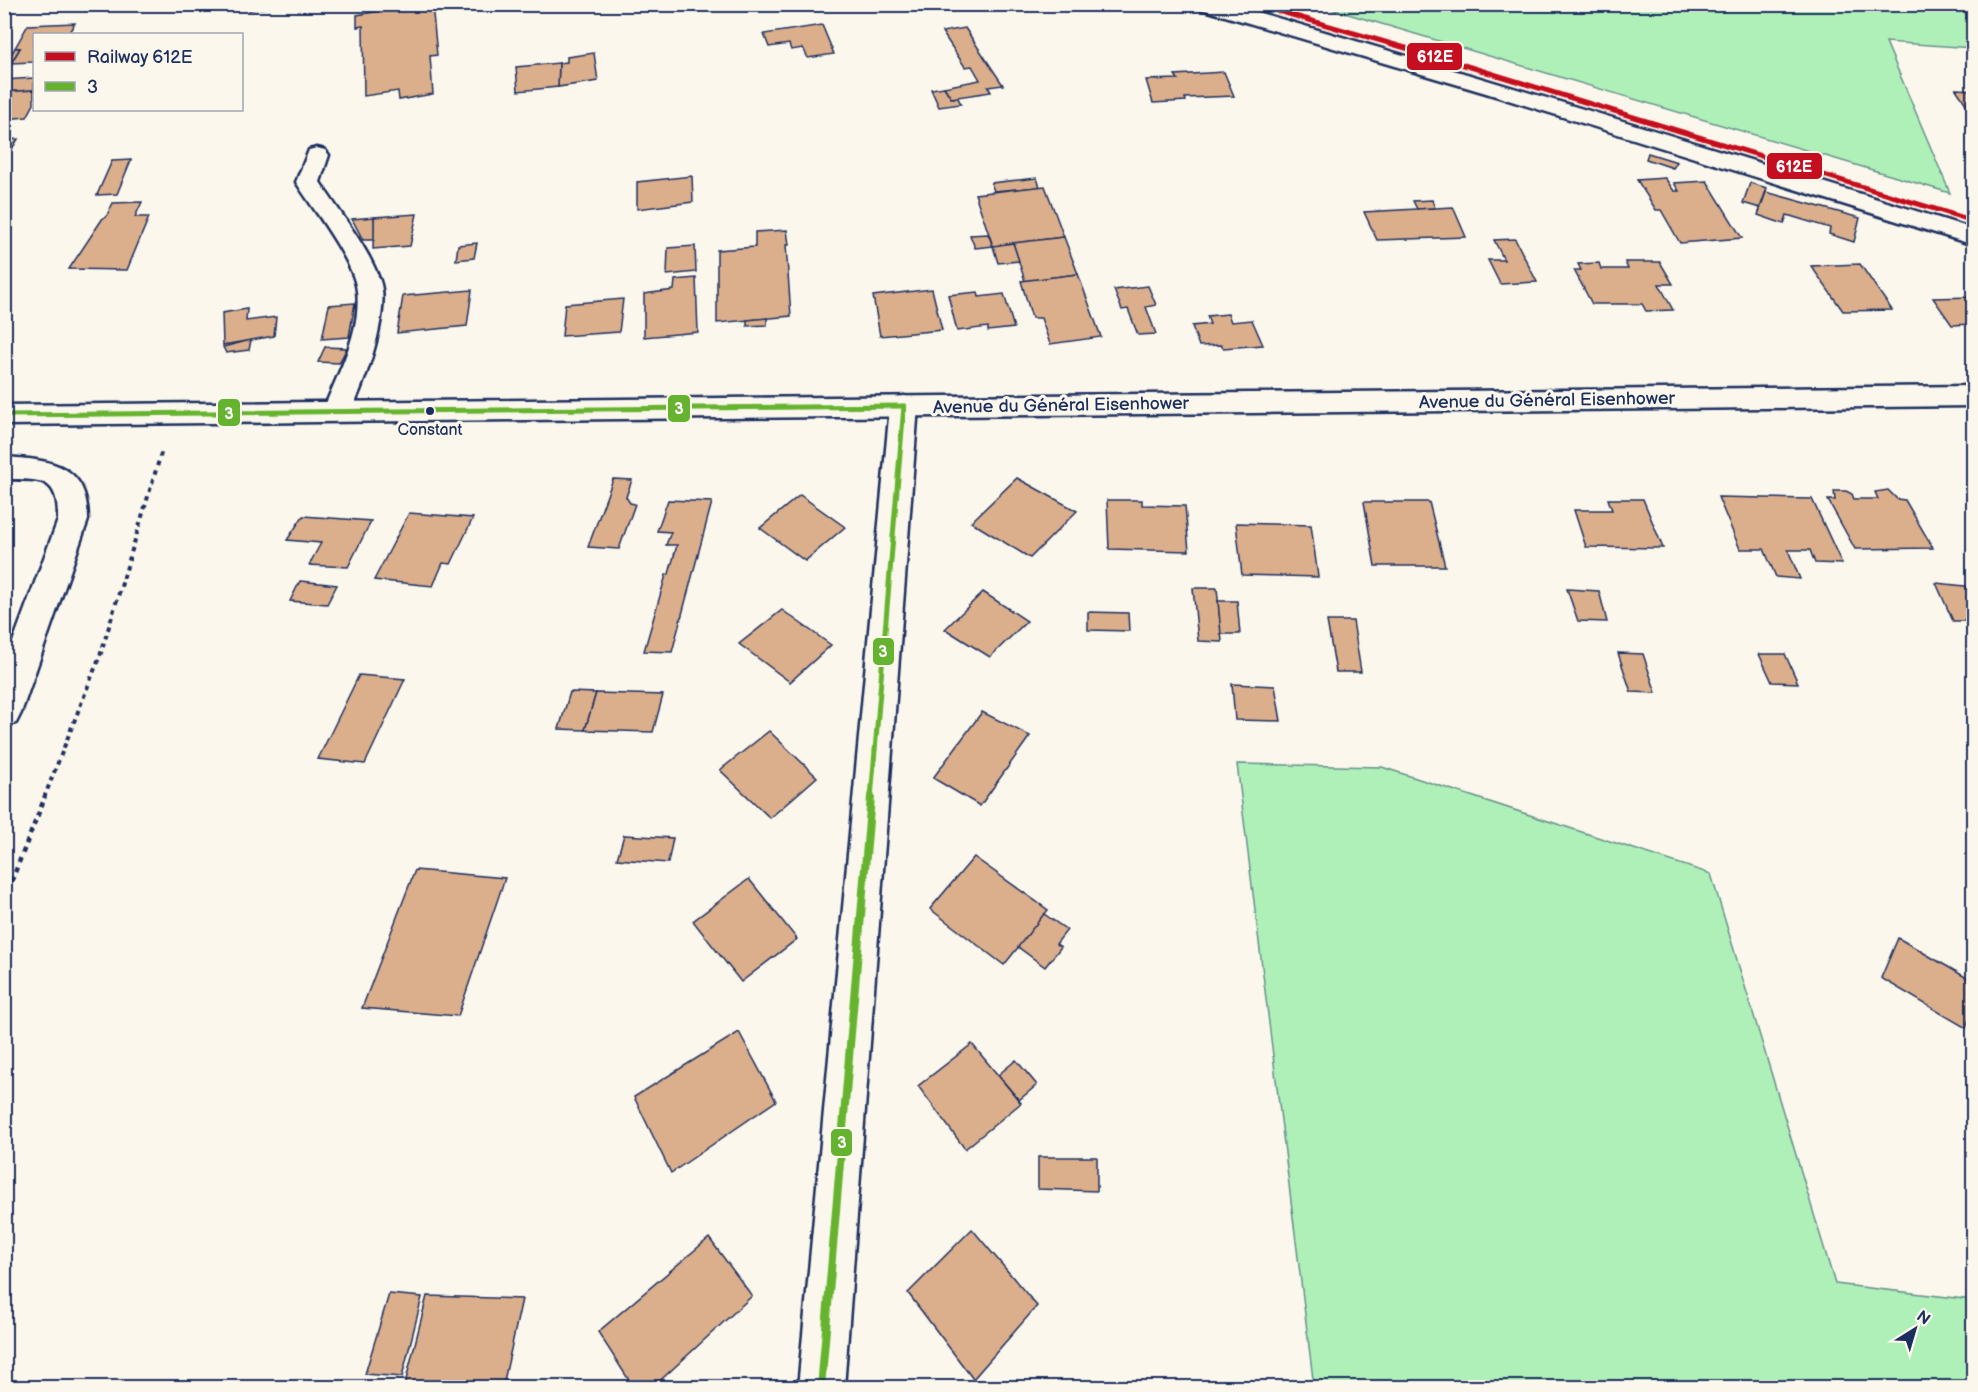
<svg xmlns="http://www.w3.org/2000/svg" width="1978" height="1392" viewBox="0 0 1978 1392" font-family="'Balsamiq Sans',sans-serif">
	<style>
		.green { fill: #aff0b8; stroke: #65908b; stroke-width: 1.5 }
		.building { fill: #dbae8c; stroke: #1b2f5e; stroke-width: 1.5 }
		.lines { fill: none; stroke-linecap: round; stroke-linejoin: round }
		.minor-casing { stroke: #1b2f5e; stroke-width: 5 }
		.major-casing { stroke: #1b2f5e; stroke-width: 5 }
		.path-far1 { stroke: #1b2f5e; stroke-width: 4; stroke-dasharray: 4.5 4.5; stroke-linecap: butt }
		.path { stroke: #1b2f5e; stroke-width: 4.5; stroke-dasharray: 5 5; stroke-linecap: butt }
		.minor { fill: #fbf7ec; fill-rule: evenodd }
		.major { fill: #fbf7ec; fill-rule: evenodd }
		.bus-1-far1-casing { stroke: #fbf7ec; stroke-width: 10 }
		.bus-1-casing { stroke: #fbf7ec; stroke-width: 12 }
		.bus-1-far1 { stroke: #65b32e; stroke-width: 5 }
		.bus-1 { stroke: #65b32e; stroke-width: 8 }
		.rail-1-casing { stroke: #fbf7ec; stroke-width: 8 }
		.rail-1 { stroke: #c50e1f; stroke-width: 5 }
		.bus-dot { fill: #1b2f5e; stroke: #fbf7ec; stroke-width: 2 }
		.labels { text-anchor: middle; stroke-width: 6; stroke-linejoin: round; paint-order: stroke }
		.bus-label { font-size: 16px; fill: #1b2f5e; stroke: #fbf7ec }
		.street-label { font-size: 18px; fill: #1b2f5e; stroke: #fbf7ec }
		.line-badge { stroke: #fbf7ec; stroke-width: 2 }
		.badge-label { font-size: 16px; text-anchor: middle; font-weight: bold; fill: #fff }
	</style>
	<rect width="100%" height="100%" fill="#fbf7ec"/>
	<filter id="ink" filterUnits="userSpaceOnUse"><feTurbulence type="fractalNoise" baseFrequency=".0167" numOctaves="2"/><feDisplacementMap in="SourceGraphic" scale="12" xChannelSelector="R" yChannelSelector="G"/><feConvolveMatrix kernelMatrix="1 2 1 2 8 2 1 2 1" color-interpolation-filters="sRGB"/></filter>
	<g filter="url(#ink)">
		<!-- green -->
		<g class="green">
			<path d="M1318,5H1973V48L1886,42L1950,193Z"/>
			<path d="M1237,764L1382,767L1711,874L1835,1284L1973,1300V1387H1314Z"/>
		</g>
		<!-- building -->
		<g class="building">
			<path d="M250,4H286L249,10Z"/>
			<path d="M432,4L437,55L430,56L433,94L399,100L398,91L364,96L363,26L357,27V15L408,6Z"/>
			<path d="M75,23L68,34H34V62L11,63L20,48H15L28,25Z"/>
			<path d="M822,25L834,54L808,58L803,48L791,50L789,44L769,47L764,34Z"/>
			<path d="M965,28L1003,85L988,87L991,92L951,98L944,87L980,80L972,66L965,67L942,32Z"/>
			<path d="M15,48H20L11,63L5,64Z"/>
			<path d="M594,53L598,81L558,87L559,63L567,62V57Z"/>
			<path d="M559,63L558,87L518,91L516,67Z"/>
			<path d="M1224,72L1234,96L1185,98L1186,101L1153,103L1146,80L1178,79L1175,75Z"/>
			<path d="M34,78V90L4,92V80Z"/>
			<path d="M944,87L951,98H958L961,104L939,107L931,89Z"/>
			<path d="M1956,89L1974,90V116Z"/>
			<path d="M34,90V104L27,117L4,119V92Z"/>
			<path d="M18,139L4,162V140Z"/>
			<path d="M1648,153L1677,162L1673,168L1646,159Z"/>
			<path d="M131,160L117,194L97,195L112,161Z"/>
			<path d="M692,176L693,202L637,209V182Z"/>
			<path d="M1037,178L1040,187L994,191L991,183Z"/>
			<path d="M1665,178L1674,191H1679L1674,183L1707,181L1742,238L1680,243L1661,210H1656L1637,180Z"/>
			<path d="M1750,183L1767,188L1760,208L1743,203Z"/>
			<path d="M1045,186L1064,237L993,246L975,194Z"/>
			<path d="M1766,192L1860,218L1854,242L1829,234L1830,228L1787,215L1784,224L1758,215Z"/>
			<path d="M1432,200L1435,208L1417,209L1413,201Z"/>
			<path d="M142,202L135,217H149L127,270L69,269L103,218L106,217L113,203Z"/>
			<path d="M1453,207L1466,237L1377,240L1364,212Z"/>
			<path d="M417,214L410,246L373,249L374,217Z"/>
			<path d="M374,217V240H363L352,219Z"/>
			<path d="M787,230L789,245H786L791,316L717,323V250L755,247V232Z"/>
			<path d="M988,234L993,246L975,248L970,235Z"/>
			<path d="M1064,237L1078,274L1025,281L1013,243Z"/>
			<path d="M1515,239L1537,282L1500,284L1488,260H1504L1494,240Z"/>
			<path d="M477,243L474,258L456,260L458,245Z"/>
			<path d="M1013,243L1019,261L998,263L993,246Z"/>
			<path d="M695,246L696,272L667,275L668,248Z"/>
			<path d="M1625,262H1660L1673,284H1659L1673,310L1646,311L1642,304H1592L1574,270H1581L1578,264L1599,263L1601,269H1628Z"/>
			<path d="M1860,264L1892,310L1843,311L1811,266Z"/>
			<path d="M1078,274L1101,337L1050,344L1041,318H1032L1021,281Z"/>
			<path d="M696,278L698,332L644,337V294L674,290L675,280Z"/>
			<path d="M1148,286L1156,305L1146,307L1156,334L1138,335L1128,309L1122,310L1114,290Z"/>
			<path d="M932,289L942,330L880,336L873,296Z"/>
			<path d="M472,290L467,326L397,333L403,296Z"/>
			<path d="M978,292L979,297L1004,294L1014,328L988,331V327L957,331L948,295Z"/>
			<path d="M1974,297V324L1952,325L1933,298Z"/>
			<path d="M623,299L619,332L562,336L565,304Z"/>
			<path d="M355,303L349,337L322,339L329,305Z"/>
			<path d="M247,309L246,321L276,317L274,336L223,345L222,313Z"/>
			<path d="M1228,314L1231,322L1252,320L1263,345L1223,348L1221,345L1199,346L1192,326L1210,324L1207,316Z"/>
			<path d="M767,318V325L747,326V320Z"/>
			<path d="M251,340L249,350L226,353L223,347Z"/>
			<path d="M325,347L347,348L339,363L318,362Z"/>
			<path d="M1017,478L1077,511L1030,558L971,522Z"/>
			<path d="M613,479L632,480L626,497L630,503L635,504L619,549L588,547Z"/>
			<path d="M1888,490L1897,499L1905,500L1933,548L1855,549L1828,500H1835L1834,491H1846L1852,494L1854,499H1878L1875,492Z"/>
			<path d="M800,495L845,527L805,561L760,528Z"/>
			<path d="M1718,497L1812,499L1842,564L1815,563L1810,550H1788L1800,579L1776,577L1764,549H1740Z"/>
			<path d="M1608,499H1643L1663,548L1586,547L1574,510H1612Z"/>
			<path d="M668,500L712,502L672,652L644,651L666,575L669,574L677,545H666L671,532L657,531Z"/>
			<path d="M1107,500H1142V505L1185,506L1189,551L1109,549Z"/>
			<path d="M1364,502H1429L1445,566H1375Z"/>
			<path d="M409,513L473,518L451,564L443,563L433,586L374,580Z"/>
			<path d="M303,516L371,521L348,567L309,565L321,543L287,540Z"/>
			<path d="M1236,523L1311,525L1318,577L1242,575Z"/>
			<path d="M300,581L337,585L327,604L290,601Z"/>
			<path d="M1936,583L1974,587V621H1953Z"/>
			<path d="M1193,588H1217L1222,642L1198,641Z"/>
			<path d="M1567,589L1599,591L1607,622L1578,621Z"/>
			<path d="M983,592L1027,621L990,657L945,629Z"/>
			<path d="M1218,601H1237L1240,634H1221Z"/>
			<path d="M782,610L831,645L790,682L739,644Z"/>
			<path d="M1088,612L1128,613L1129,631L1088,630Z"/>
			<path d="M1327,621H1353L1361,672H1336Z"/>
			<path d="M1618,653L1643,654L1656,693L1631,692Z"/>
			<path d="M1759,654H1785L1798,683L1772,682Z"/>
			<path d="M359,675L405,679L365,764L318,759Z"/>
			<path d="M1232,684L1275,686L1281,721L1235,720Z"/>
			<path d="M570,692L596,693L585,730L559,729Z"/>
			<path d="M596,693L663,695L653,732L585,730Z"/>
			<path d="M982,712L1030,736L980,806L933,778Z"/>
			<path d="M769,731L817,777L770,818L720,770Z"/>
			<path d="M624,835L673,838L668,863L617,859Z"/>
			<path d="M974,857L1048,910L1004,965L930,909Z"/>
			<path d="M415,870L505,878L458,1016L362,1008Z"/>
			<path d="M749,879L797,939L741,982L693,921Z"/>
			<path d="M1044,914L1067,930L1056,944L1061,947L1045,967L1018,947Z"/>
			<path d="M1898,938L1974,982V1006L1966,1028L1881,978Z"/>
			<path d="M739,1032L776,1101L671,1173L634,1097Z"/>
			<path d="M972,1044L1021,1103L965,1149L918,1086Z"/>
			<path d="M1016,1060L1037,1085L1019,1100L998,1075Z"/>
			<path d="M1038,1157H1097V1191L1038,1189Z"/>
			<path d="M972,1229L1037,1306L973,1379L908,1293Z"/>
			<path d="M709,1238L752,1296L652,1388H634L598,1332Z"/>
			<path d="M389,1294L422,1297L402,1377L365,1374Z"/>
			<path d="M427,1296L522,1299L504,1381L562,1386V1388H404Z"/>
		</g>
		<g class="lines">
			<!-- minor casing -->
			<g class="minor-casing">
				<g id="minor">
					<path d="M1195,4H1229C1478,76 1726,152 1974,229V245L1486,93L1198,8Z"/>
					<path d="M317,148L325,150L329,155L320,182C340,214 367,245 380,281C391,311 363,391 347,418L337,421L327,418L323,411C337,375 362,331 357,291C354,261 313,209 296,182L309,150Z"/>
					<path d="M904,396L914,399L918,406L844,1388H798L890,406L894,399Z"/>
					<path d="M4,457C52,460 88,464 88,520L21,713L16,723L4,727V666L58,520C59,476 41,480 4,479Z"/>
				</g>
			</g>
			<!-- major casing -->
			<g class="major-casing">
				<path id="major" d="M1974,386V406L4,425V405Z"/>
			</g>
			<!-- path-far1 -->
			<path class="path-far1" d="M44,798L101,653L162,450"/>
			<!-- path -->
			<path class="path" d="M4,900L45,797"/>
			<!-- minor -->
			<use href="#minor" class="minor"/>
			<!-- major -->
			<use href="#major" class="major"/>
			<!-- bus-1-far1 casing -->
			<g class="bus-1-far1-casing">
				<g id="bus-1-far1">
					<path d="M4,415L904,406"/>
					<path d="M871,798L904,406"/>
				</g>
			</g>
			<!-- bus-1 casing -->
			<g class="bus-1-casing">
				<path id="bus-1" d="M821,1388L871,797"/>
			</g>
			<!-- bus-1-far1 -->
			<use href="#bus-1-far1" class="bus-1-far1"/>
			<!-- bus-1 -->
			<use href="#bus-1" class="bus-1"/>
			<!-- rail-1 casing -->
			<g class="rail-1-casing">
				<path id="rail-1" d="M1254,4L1454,62L1974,221"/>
			</g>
			<!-- rail-1 -->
			<use href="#rail-1" class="rail-1"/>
		</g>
	</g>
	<!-- markers -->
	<circle class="bus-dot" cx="430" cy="411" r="5"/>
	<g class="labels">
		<!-- bus labels -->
		<g class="bus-label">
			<text x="430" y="435">Constant</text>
		</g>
		<!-- street labels -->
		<g class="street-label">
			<text transform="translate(1547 400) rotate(-1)" y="6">Avenue du Général Eisenhower</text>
			<text transform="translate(1061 405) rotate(-1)" y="6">Avenue du Général Eisenhower</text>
		</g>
	</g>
	<g class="line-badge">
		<rect x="1406" y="42" width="57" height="29" rx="6" fill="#c50e1f"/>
		<rect x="1766" y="152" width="57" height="28" rx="6" fill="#c50e1f"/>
		<rect x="667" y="394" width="24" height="29" rx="6" fill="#65b32e"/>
		<rect x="217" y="398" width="24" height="29" rx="6" fill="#65b32e"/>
		<rect x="872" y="637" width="23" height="29" rx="6" fill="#65b32e"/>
		<rect x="830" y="1128" width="23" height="29" rx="6" fill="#65b32e"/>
	</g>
	<g class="badge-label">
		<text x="1435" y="62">612E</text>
		<text x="1794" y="172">612E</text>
		<text x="679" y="414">3</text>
		<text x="229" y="419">3</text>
		<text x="883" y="657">3</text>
		<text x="842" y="1148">3</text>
	</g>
	<!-- margin -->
	<rect width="1978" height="1392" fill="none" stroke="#fbf7ec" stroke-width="24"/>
	<rect x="12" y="12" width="1954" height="1368" fill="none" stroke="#1b2f5e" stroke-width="2" filter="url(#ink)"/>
	<!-- legend -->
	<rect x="33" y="33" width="210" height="78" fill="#fbf7ec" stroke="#a1a7b3" stroke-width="1.5"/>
	<rect x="45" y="52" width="30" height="9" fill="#c50e1f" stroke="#a1a7b3" stroke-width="1.5"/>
	<text x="87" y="63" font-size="18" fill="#1b2f5e">Railway 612E</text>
	<rect x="45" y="82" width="30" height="9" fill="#65b32e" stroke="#a1a7b3" stroke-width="1.5"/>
	<text x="87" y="93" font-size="18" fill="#1b2f5e">3</text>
	<!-- north arrow -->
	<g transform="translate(1915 1329) rotate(37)" stroke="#fbf7ec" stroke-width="4.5" paint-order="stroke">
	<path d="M0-4.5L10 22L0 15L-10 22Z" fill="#1b2f5e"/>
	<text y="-9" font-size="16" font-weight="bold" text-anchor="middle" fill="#1b2f5e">N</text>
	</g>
</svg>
